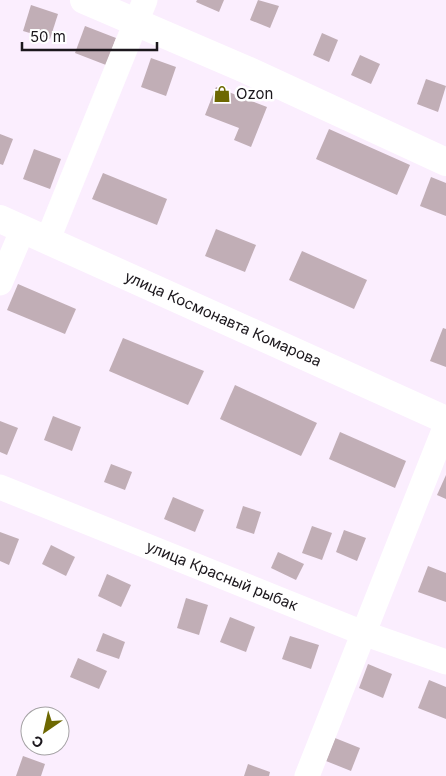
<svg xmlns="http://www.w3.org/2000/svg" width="446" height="776" viewBox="0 0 446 776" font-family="Inter,sans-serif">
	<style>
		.building { fill: #c1aeb6 }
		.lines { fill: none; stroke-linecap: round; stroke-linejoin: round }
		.minor { stroke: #fff; stroke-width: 25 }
		.major { stroke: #fff; stroke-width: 28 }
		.labels { text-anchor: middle; stroke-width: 5; stroke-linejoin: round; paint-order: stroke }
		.poi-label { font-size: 15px; fill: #1b171c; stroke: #fff; text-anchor: start }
		.street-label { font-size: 15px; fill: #1b171c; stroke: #fff }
	</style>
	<rect width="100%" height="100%" fill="#fbeefe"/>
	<!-- building -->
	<g class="building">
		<path d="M197,0H224L219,12L196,2Z"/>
		<path d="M258,0L279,6L270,28L250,20Z"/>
		<path d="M31,5L58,14L50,39L23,31Z"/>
		<path d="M85,26L116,38L106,65L75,53Z"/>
		<path d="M322,33L338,40L329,62L313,55Z"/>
		<path d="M360,55L380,64L371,84L351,75Z"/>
		<path d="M151,58L176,67L166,96L141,87Z"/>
		<path d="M426,79L446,86L438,112L417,104Z"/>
		<path d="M216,87L267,107L251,147L234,140L239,128L205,115Z"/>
		<path d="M329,129L410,165L397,195L316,159Z"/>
		<path d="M0,134L13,139L3,165L0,164Z"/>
		<path d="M34,149L61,159L50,189L23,179Z"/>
		<path d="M103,173L167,199L157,225L92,199Z"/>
		<path d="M431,177L446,183V216L420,206Z"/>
		<path d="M216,229L256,245L245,272L205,256Z"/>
		<path d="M302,251L367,280L354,309L289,280Z"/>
		<path d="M18,284L76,309L65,334L7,310Z"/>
		<path d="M443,328L446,329V367L430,361Z"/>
		<path d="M123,338L204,371L188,405L109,371Z"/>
		<path d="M235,385L317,423L301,456L220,419Z"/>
		<path d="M53,416L81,427L72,451L44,440Z"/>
		<path d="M0,421L18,428L7,455L0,452Z"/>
		<path d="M340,432L406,461L395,488L329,459Z"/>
		<path d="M111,464L132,472L125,490L104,482Z"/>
		<path d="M446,475V499L437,495Z"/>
		<path d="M173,497L204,510L195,532L164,519Z"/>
		<path d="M243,506L261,512L254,534L236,528Z"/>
		<path d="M312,526L332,533L322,560L302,553Z"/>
		<path d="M344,530L366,538L357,561L336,552Z"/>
		<path d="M0,532L19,539L9,565L0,561Z"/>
		<path d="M51,545L75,557L66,576L42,564Z"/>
		<path d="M278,552L304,564L296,580L271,568Z"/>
		<path d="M428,566L446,573V602L418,592Z"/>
		<path d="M107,574L131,585L121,607L98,596Z"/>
		<path d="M186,598L208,605L199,635L177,628Z"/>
		<path d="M230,617L255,627L246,652L220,642Z"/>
		<path d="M103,633L125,642L119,659L96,651Z"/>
		<path d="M290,636L319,645L311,669L282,659Z"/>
		<path d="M78,658L107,671L99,689L70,677Z"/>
		<path d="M368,664L392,674L383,698L359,688Z"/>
		<path d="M429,680L446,687V719L418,708Z"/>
		<path d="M335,738L360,748L351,771L326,761Z"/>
		<path d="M23,756L45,764L41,776H16Z"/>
		<path d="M248,764L270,772L269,776H244Z"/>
	</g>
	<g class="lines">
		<!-- minor -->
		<g class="minor">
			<path d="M48,239L145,0"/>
			<path d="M0,283L23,229"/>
			<path d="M0,487L363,633L446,662"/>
			<path d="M307,776L446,425"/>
		</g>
		<!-- major -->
		<g class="major">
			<path d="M84,0L247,70L446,162"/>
			<path d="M0,219L446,420"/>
		</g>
	</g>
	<!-- icons -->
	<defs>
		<g id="shop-bare" transform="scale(1.35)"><path d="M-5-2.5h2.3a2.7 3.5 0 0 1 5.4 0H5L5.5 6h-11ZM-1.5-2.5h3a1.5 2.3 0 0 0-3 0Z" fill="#6d6801" stroke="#fff" stroke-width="2.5" paint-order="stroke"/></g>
	</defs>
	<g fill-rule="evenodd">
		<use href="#shop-bare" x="222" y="94"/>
	</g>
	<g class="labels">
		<!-- poi labels -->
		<g class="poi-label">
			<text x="236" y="99">Ozon</text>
		</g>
		<!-- street labels -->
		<g class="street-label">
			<text transform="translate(223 319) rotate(24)" y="5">улица Космонавта Комарова</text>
			<text transform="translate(222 576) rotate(22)" y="5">улица Красный рыбак</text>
		</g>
	</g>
	<!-- north arrow -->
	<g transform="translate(45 731) rotate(214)"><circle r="24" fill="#ffffff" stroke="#a4a2a4"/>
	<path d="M0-4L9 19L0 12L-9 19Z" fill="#6d6801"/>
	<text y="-8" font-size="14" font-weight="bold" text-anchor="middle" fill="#1b171c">С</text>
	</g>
	<!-- scale -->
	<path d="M22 42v8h135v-8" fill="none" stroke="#1b171c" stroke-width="2.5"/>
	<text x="30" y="42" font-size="15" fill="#1b171c" stroke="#ffffff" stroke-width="4" paint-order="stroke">50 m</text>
</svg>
